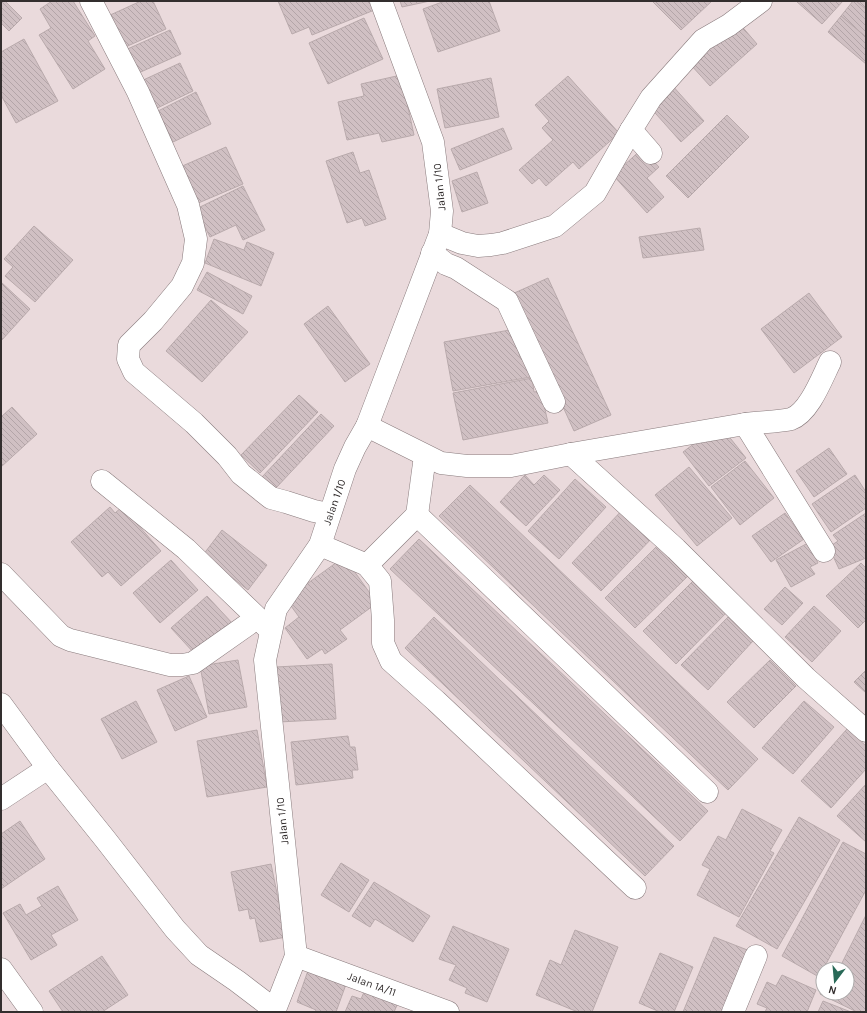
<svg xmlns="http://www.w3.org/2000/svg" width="867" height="1013" viewBox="0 0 867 1013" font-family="Karla,sans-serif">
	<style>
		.building { fill: url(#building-back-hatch); stroke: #b9aaac }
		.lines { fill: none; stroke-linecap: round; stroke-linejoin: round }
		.minor-casing { stroke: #897b7d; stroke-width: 23 }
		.minor { stroke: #fff; stroke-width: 22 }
		.labels { text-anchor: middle; stroke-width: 3; stroke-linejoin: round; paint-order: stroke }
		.street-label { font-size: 11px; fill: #332e2e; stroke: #fff }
	</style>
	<defs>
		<pattern id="building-back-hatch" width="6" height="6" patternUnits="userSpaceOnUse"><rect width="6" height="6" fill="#d0c0c3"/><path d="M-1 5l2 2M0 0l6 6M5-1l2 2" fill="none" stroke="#b3a5a8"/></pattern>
	</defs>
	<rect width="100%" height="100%" fill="#eadadc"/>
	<!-- building -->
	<g class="building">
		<path d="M1,1H5L22,18L9,31L1,23Z"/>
		<path d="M52,1H73L95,36L88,41L105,69L73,89L39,35L51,28L40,9Z"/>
		<path d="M141,1H153L166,29L123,48L108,16Z"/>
		<path d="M278,1H374L377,9L312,35L309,27L292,34Z"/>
		<path d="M400,1H430L402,7Z"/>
		<path d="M445,1H489L500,31L438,52L423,9Z"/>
		<path d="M652,1H712L681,30Z"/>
		<path d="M796,1H843L822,24Z"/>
		<path d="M853,1H856L866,9V37L841,16Z"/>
		<path d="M856,1H866V9Z"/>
		<path d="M841,16L866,37V64L828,32Z"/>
		<path d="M364,18L383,59L328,84L309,43Z"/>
		<path d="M739,23L757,44L710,86L691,65Z"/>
		<path d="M170,30L181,54L134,75L123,51Z"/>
		<path d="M24,39L58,101L16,123L1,95V52Z"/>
		<path d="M180,63L193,91L153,110L139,82Z"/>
		<path d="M401,75L414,135L382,142L379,133L347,140L338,102L364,96L361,84Z"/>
		<path d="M568,76L619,133L579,169L573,162L546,186L539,178L532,184L519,170L553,140L542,128L549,121L535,105Z"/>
		<path d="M491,78L499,117L445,128L437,89Z"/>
		<path d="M671,84L704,121L681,142L648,105Z"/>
		<path d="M196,92L211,124L173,142L158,111Z"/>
		<path d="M727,115L749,137L688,198L666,176Z"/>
		<path d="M503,128L512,149L460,170L451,149Z"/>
		<path d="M226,147L243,184L196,204L180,167Z"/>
		<path d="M642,149L659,167L647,178L664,197L647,213L613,175Z"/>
		<path d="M353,152L360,173L369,170L386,219L365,226L362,218L347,223L326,161Z"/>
		<path d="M477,172L488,203L462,212L452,181Z"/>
		<path d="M243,186L265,230L243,240L236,225L210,237L196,209Z"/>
		<path d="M34,226L73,260L35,302L5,276L13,267L4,259Z"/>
		<path d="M700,228L704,250L643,258L639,237Z"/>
		<path d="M214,239L244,250L247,242L274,253L261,286L205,263Z"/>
		<path d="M207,272L252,296L243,314L197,290Z"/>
		<path d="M548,278L611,415L574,431L512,294Z"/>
		<path d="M1,282L30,309L1,341Z"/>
		<path d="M809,293L842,337L794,373L761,329Z"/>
		<path d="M211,300L248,332L202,382L166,351Z"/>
		<path d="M328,306L370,364L345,382L304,324Z"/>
		<path d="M515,329L520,358L528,357L531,377L453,391L444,342Z"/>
		<path d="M532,378L534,392L541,391L548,423L463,440L453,393Z"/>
		<path d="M299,395L318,412L260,473L241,455Z"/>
		<path d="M12,407L37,434L1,467V417Z"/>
		<path d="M321,414L334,426L275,489L262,477Z"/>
		<path d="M723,429L746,458L709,486L683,452L708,433Z"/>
		<path d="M829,448L847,474L814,497L796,471Z"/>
		<path d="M745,461L774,498L740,525L711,487Z"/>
		<path d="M689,467L732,518L697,546L655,495Z"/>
		<path d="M525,475L534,485L544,475L560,490L526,526L500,502Z"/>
		<path d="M855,475L866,492V508L831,532L812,504Z"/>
		<path d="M575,479L606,507L559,559L528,531Z"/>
		<path d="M470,485L758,759L728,790L439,516Z"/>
		<path d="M626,506L656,534L601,591L572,563Z"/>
		<path d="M110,507L115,513L122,507L161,551L121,586L108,572L102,577L71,542Z"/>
		<path d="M785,513L804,539L771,562L752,536Z"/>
		<path d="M866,513V558L839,569L829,547L838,541L833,535Z"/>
		<path d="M222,530L267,565L248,590L203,555Z"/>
		<path d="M419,539L708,811L680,841L390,569Z"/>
		<path d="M663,540L694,570L635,628L605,598Z"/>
		<path d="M808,543L818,563L810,567L815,574L791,587L776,560Z"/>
		<path d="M344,557L377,603L340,630L347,639L325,654L322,649L307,659L285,628L299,617L286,599Z"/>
		<path d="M171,560L198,590L160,623L133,593Z"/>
		<path d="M861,563L866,568V620L858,628L826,596Z"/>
		<path d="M699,575L732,607L676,664L643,631Z"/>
		<path d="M785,587L803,603L782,625L764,609Z"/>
		<path d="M207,596L233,624L194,653L171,628Z"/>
		<path d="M814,606L841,631L812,662L785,637Z"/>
		<path d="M434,617L674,846L645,876L405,648Z"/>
		<path d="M728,617L753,641L708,690L681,665Z"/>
		<path d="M238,660L247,707L209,714L200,666Z"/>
		<path d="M770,660L796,686L754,728L727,702Z"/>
		<path d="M332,664L336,719L279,722L276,667Z"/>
		<path d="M866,670V693L854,682Z"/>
		<path d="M189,676L207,717L175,731L157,690Z"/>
		<path d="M136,701L157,742L122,759L101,719Z"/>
		<path d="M804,701L834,727L793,774L762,748Z"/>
		<path d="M847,729L866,746V769L831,808L801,781Z"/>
		<path d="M257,730L267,787L207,797L197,741Z"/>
		<path d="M348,736L350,747H355L358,770H352L353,778L296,785L291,742Z"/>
		<path d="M866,784V842L837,816Z"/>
		<path d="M742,809L782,830L770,851L774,853L739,917L697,895L710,869L702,865L718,836L726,840Z"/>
		<path d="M799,817L840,840L777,949L736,926Z"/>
		<path d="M20,821L45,859L1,889V834Z"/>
		<path d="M843,842L866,854V890L819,977L782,956Z"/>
		<path d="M341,863L369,880L349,912L321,895Z"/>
		<path d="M271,864L286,937L260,942L255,918L250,919L248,909L239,911L231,872Z"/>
		<path d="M374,882L430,916L413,942L375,919L370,927L352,916Z"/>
		<path d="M58,886L78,920L51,935L57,945L31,960L3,913L20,904L26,915L42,906L37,898Z"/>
		<path d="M866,915V1012H857L820,994L823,987V993H847V969H839Z"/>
		<path d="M453,926L509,949L487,1002L465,993L467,988L449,980L456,965L439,959Z"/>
		<path d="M575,930L618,947L592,1012H578L536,995L550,960L561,965Z"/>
		<path d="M714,937L750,951L725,1012H683Z"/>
		<path d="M660,953L693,967L674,1012H660L639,1003Z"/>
		<path d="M102,956L128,995L102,1012H63L49,991Z"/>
		<path d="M311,962L349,976L336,1012H315L316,1010L297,1002Z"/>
		<path d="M782,975L816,990L807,1012H765L767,1008L757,1004L767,982L776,986Z"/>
		<path d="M368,983L401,996L394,1012H345L352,996L361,999Z"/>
		<path d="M823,1001L851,1012H818Z"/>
	</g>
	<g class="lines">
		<!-- minor casing -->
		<g class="minor-casing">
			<g id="minor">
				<path d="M91,1L138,92L188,205L196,239L193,263L182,286L153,321L129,345L128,359L134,372L194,423L227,456L241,474L271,498L286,502L314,511L329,514"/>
				<path d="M651,153L631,130L651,98L703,40L729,25L761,1"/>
				<path d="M440,234L462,243L478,246L491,245L503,243L555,226L595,193L631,130"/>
				<path d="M432,253L446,264L456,268L507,301L554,402"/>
				<path d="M745,424C757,422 779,422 791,419C809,413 822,378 830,362"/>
				<path d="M367,426L441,463L467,466H511L571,454L745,424L824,551"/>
				<path d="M571,454L676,549L806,678L866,731"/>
				<path d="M102,481L186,549L268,628"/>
				<path d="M417,515L425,456"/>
				<path d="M320,545L367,565L417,515L707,792"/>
				<path d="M367,565L380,581L383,620V643L391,661L436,701L635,888"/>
				<path d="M1,574L61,636L70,640L170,665H182L193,663L257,618"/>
				<path d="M1,704L48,768L105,839L175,929L199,955L237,981L275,1010"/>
				<path d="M1,799L48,768"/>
				<path d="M296,956L448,1012"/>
				<path d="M1,969L32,1012"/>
				<path d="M274,1012L296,956L265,660L276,609L320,545L345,469L355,447L367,426L440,234L442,211L433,142L381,1"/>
				<path d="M733,1012L756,956"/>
			</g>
		</g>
		<!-- minor -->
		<use href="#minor" class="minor"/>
	</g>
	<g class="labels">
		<!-- street labels -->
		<g class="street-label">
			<text transform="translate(439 187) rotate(-96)" y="4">Jalan 1/10</text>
			<text transform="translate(334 502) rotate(-71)" y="4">Jalan 1/10</text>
			<text transform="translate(282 821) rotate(-96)" y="4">Jalan 1/10</text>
			<text transform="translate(372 984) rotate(20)" y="4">Jalan 1A/11</text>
		</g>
	</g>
	<!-- border -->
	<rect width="867" height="1013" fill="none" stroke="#332e2e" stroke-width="4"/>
	<!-- north arrow -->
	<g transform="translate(835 981) rotate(196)"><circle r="19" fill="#ffffff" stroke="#adabab"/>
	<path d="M0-3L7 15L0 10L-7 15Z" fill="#286957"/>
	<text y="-6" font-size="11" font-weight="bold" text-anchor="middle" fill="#332e2e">N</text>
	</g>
</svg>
